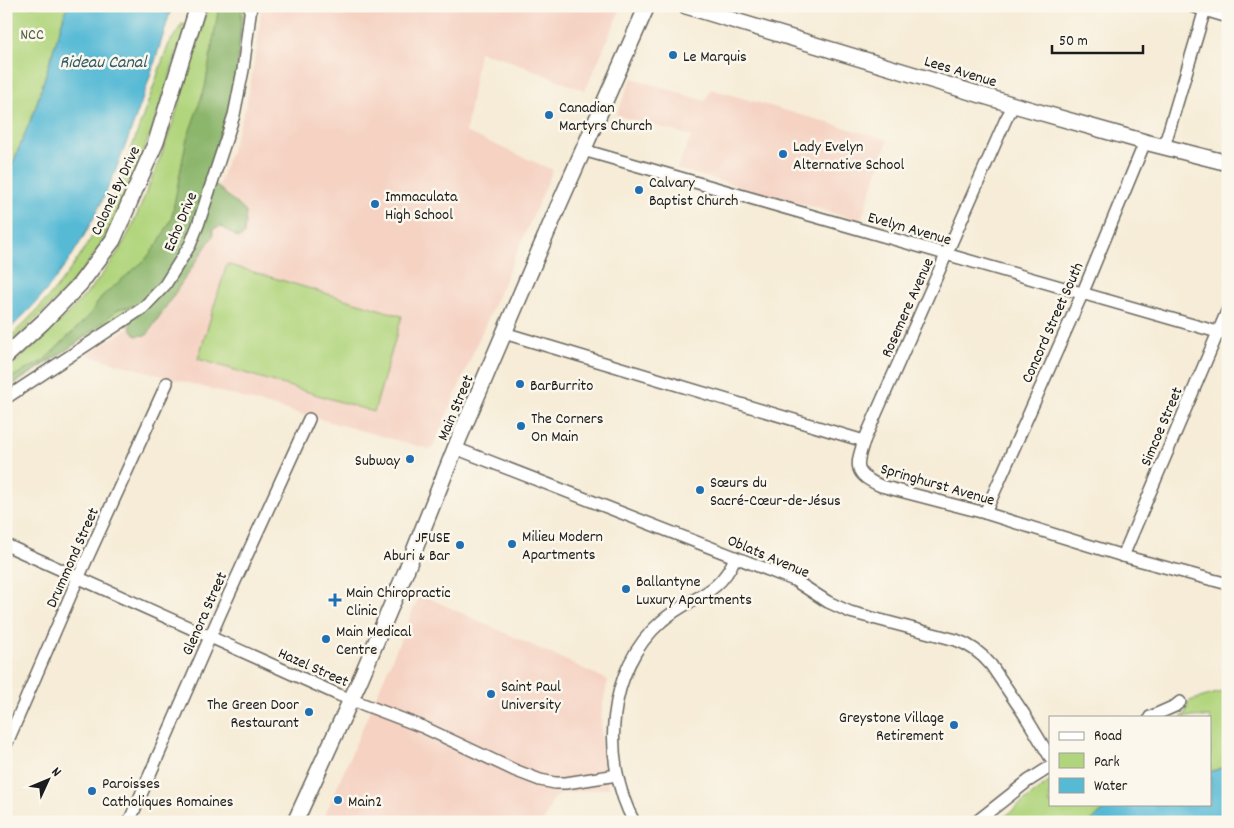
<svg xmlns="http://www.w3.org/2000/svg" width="1234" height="828" viewBox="0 0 1234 828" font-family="Dekko,sans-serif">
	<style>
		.built { fill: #f5d2c2 }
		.green { fill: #b1d57d; stroke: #66784c }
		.forest { fill: #8cb66c; stroke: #546944 }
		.water { fill: #57bad5; stroke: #3a6b78 }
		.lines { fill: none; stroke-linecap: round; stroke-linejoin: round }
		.street-casing { stroke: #68655d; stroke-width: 14 }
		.secondary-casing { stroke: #68655d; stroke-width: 18 }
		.street { stroke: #fff; stroke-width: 11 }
		.secondary { stroke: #fff; stroke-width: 15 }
		.poi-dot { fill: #1f6fb2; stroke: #fbf7ec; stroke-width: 2 }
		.labels { text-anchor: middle; stroke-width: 5; stroke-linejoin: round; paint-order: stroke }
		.park-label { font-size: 16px; fill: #505d3e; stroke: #fbf7ec }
		.poi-label { font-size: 16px; fill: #1c1c1c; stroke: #fbf7ec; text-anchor: start }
		.street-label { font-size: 16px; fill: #1c1c1c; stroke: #fbf7ec }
		.water-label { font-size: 18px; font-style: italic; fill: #345b66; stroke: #fbf7ec }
	</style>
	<rect width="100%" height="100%" fill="#fbf7ec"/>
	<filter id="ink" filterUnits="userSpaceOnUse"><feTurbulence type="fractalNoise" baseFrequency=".02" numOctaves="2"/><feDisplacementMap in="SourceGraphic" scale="10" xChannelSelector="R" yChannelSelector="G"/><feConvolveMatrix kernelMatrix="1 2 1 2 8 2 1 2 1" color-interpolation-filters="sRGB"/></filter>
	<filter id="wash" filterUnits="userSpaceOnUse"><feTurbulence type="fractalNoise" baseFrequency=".0096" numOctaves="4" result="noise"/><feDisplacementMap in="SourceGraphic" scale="20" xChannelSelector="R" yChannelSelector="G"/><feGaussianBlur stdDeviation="1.12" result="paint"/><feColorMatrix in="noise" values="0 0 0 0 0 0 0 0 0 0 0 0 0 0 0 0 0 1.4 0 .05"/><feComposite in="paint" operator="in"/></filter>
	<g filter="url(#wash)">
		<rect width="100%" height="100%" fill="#f6ecd7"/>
		<!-- built -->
		<g class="built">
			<path d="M261,6H303L344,17L347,6H622L585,91L501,57L479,52L466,132L553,170L479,339L432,450L87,355L155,310L200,239L246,107L258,41Z"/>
			<path d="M632,78L705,101L711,89L888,140L861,221L677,169L691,136L616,115Z"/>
			<path d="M420,594L608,680L602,708L601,741L605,772L609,788L564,793L553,799L543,822H322Z"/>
		</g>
		<!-- green -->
		<g class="green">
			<path d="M6,6H67L35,109L6,180Z"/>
			<path d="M208,6H245L234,83L139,302L6,390V371C46,335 89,298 118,252C130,233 139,211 147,190C173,131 190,68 208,6Z"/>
			<path d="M182,24L186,25C169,78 153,131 131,183C119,211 107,238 88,263C64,294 35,320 6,347V340C50,302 85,254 111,202C118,187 123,171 129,156C140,124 152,92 163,59L169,44Z"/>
			<path d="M227,264L402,316L374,412L198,359Z"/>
			<path d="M1228,690V765L1210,772V717H1181L1185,715L1189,701Z"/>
			<path d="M1050,781V804H1121L1103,811L1090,822H998Z"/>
		</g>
		<!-- forest -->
		<path class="forest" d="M219,6H242L238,59V87L234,106L209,174L210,180L246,212L244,235L238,238L221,226L213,229V236L147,335L136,336L130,327L134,306L119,309L71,347L6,388V380L43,361L89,316L101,297L145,260L158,243L171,220L186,142L205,87Z"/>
		<!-- water -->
		<g class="water">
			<path d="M67,6H172C159,49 146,91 130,133C101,212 70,275 6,332V180L35,109Z"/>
			<path d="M1228,766V822H1090L1103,811L1122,804H1210V772Z"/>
		</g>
	</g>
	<g filter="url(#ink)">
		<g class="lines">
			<!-- street casing -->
			<g class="street-casing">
				<g id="street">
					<path d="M1191,6L1228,17"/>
					<path d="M1014,105L1006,119L864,441C855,467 854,474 881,486L985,513L1123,556L1228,584"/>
					<path d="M1164,147L1206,6"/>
					<path d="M583,150L1228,335"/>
					<path d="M504,333L864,441"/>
					<path d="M6,398L143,308L165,285L190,245L198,225L234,115L243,70L251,6"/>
					<path d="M455,448L794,580L828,602L850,612L956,640C971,645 981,653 991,665L1024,714L1050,757"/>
					<path d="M985,513L1083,292L1145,142"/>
					<path d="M6,545L339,695L423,727L514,770L540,780L555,783H566L617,775"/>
					<path d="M1123,556L1228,309"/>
					<path d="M1150,717L1175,706L1180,702"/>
					<path d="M6,745L75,585L167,383"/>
					<path d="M129,822L221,612L309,419"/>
					<path d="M634,822C601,760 606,669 662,621C691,595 718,598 735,558"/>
					<path d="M976,822L1028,781L1050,767"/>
				</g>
			</g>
			<!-- secondary casing -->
			<g class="secondary-casing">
				<g id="secondary">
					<path d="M686,6L1014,105L1145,142L1228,163"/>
					<path d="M6,356L43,322L80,284L113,240L156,142L198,6"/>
					<path d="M295,822L359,682L406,571L460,436L558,207L647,6"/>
				</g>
			</g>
			<!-- street -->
			<use href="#street" class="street"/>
			<!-- secondary -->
			<use href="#secondary" class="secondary"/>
		</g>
	</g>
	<!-- markers -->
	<g class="poi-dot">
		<circle cx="673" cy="55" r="5"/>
		<circle cx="549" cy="115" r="5"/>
		<circle cx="783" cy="154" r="5"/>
		<circle cx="639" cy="190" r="5"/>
		<circle cx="375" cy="204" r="5"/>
		<circle cx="520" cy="384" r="5"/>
		<circle cx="521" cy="426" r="5"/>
		<circle cx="410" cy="459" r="5"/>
		<circle cx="700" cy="490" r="5"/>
		<circle cx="512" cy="544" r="5"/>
		<circle cx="460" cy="545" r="5"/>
		<circle cx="626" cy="589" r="5"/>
		<path d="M332.5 592.5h5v5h5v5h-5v5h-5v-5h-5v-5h5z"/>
		<circle cx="326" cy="639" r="5"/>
		<circle cx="491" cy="694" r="5"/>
		<circle cx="309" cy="712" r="5"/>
		<circle cx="954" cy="725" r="5"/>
		<circle cx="92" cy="791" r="5"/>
		<circle cx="338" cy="800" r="5"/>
	</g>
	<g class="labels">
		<!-- park labels -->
		<g class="park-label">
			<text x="32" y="39">NCC</text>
		</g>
		<!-- poi labels -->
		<g class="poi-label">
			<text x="683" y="61">Le Marquis</text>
			<text x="559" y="112">Canadian<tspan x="559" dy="18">Martyrs Church</tspan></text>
			<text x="793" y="151">Lady Evelyn<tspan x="793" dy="18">Alternative School</tspan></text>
			<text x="649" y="187">Calvary<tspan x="649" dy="18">Baptist Church</tspan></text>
			<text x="385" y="201">Immaculata<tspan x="385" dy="18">High School</tspan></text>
			<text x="530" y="390">BarBurrito</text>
			<text x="531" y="423">The Corners<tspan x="531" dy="18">On Main</tspan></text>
			<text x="400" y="465" text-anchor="end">Subway</text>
			<text x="710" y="487">Sœurs du<tspan x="710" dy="18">Sacré-Cœur-de-Jésus</tspan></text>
			<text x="522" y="541">Milieu Modern<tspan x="522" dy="18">Apartments</tspan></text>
			<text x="450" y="542" text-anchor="end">JFUSE<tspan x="450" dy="18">Aburi &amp; Bar</tspan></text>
			<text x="636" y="586">Ballantyne<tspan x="636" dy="18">Luxury Apartments</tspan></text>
			<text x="346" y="597">Main Chiropractic<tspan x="346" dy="18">Clinic</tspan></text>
			<text x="336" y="636">Main Medical<tspan x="336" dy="18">Centre</tspan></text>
			<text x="501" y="691">Saint Paul<tspan x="501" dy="18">University</tspan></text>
			<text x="299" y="709" text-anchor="end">The Green Door<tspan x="299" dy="18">Restaurant</tspan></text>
			<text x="944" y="722" text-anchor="end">Greystone Village<tspan x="944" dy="18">Retirement</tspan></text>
			<text x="102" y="788">Paroisses<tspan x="102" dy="18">Catholiques Romaines</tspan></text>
			<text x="348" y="806">Main2</text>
		</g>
		<!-- street labels -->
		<g class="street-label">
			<text transform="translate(961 70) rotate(17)" y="6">Lees Avenue</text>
			<text transform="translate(114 190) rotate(-65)" y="6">Colonel By Drive</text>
			<text transform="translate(179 221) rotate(-67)" y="6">Echo Drive</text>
			<text transform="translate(910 227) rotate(16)" y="6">Evelyn Avenue</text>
			<text transform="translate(906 307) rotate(-66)" y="6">Rosemere Avenue</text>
			<text transform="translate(1051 322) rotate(-66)" y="6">Concord Street South</text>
			<text transform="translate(454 407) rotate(-67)" y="6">Main Street</text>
			<text transform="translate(1160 426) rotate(-67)" y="6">Simcoe Street</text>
			<text transform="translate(938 483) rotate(16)" y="6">Springhurst Avenue</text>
			<text transform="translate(769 555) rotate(23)" y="6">Oblats Avenue</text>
			<text transform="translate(71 557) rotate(-66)" y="6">Drummond Street</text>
			<text transform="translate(203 613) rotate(-66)" y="6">Glenora Street</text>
			<text transform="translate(314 666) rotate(24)" y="6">Hazel Street</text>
		</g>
		<!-- water labels -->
		<g class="water-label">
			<text x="103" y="67">Rideau Canal</text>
		</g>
	</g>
	<!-- margin -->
	<rect width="1234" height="828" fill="none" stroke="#fbf7ec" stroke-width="25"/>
	<!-- legend -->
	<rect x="1049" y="716" width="162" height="90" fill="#fbf7ec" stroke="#a29f99"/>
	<rect x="1059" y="732" width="25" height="8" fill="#ffffff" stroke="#a29f99"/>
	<text x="1094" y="740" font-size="15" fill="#1c1c1c">Road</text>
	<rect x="1059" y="753" width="25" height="15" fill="#b1d57d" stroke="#a29f99"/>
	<text x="1094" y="766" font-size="15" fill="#1c1c1c">Park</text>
	<rect x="1059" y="778" width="25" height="15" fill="#57bad5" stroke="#a29f99"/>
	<text x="1094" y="790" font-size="15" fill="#1c1c1c">Water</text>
	<!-- north arrow -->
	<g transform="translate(48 780) rotate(46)" stroke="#fbf7ec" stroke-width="4" paint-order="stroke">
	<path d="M0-4L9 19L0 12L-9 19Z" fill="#1c1c1c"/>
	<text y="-8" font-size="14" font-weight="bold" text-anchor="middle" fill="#1c1c1c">N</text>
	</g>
	<!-- scale -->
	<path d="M1052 45v8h91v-8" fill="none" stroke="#1c1c1c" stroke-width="2.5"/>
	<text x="1059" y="45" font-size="15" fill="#1c1c1c" stroke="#fbf7ec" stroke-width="4" paint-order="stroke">50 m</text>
</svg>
